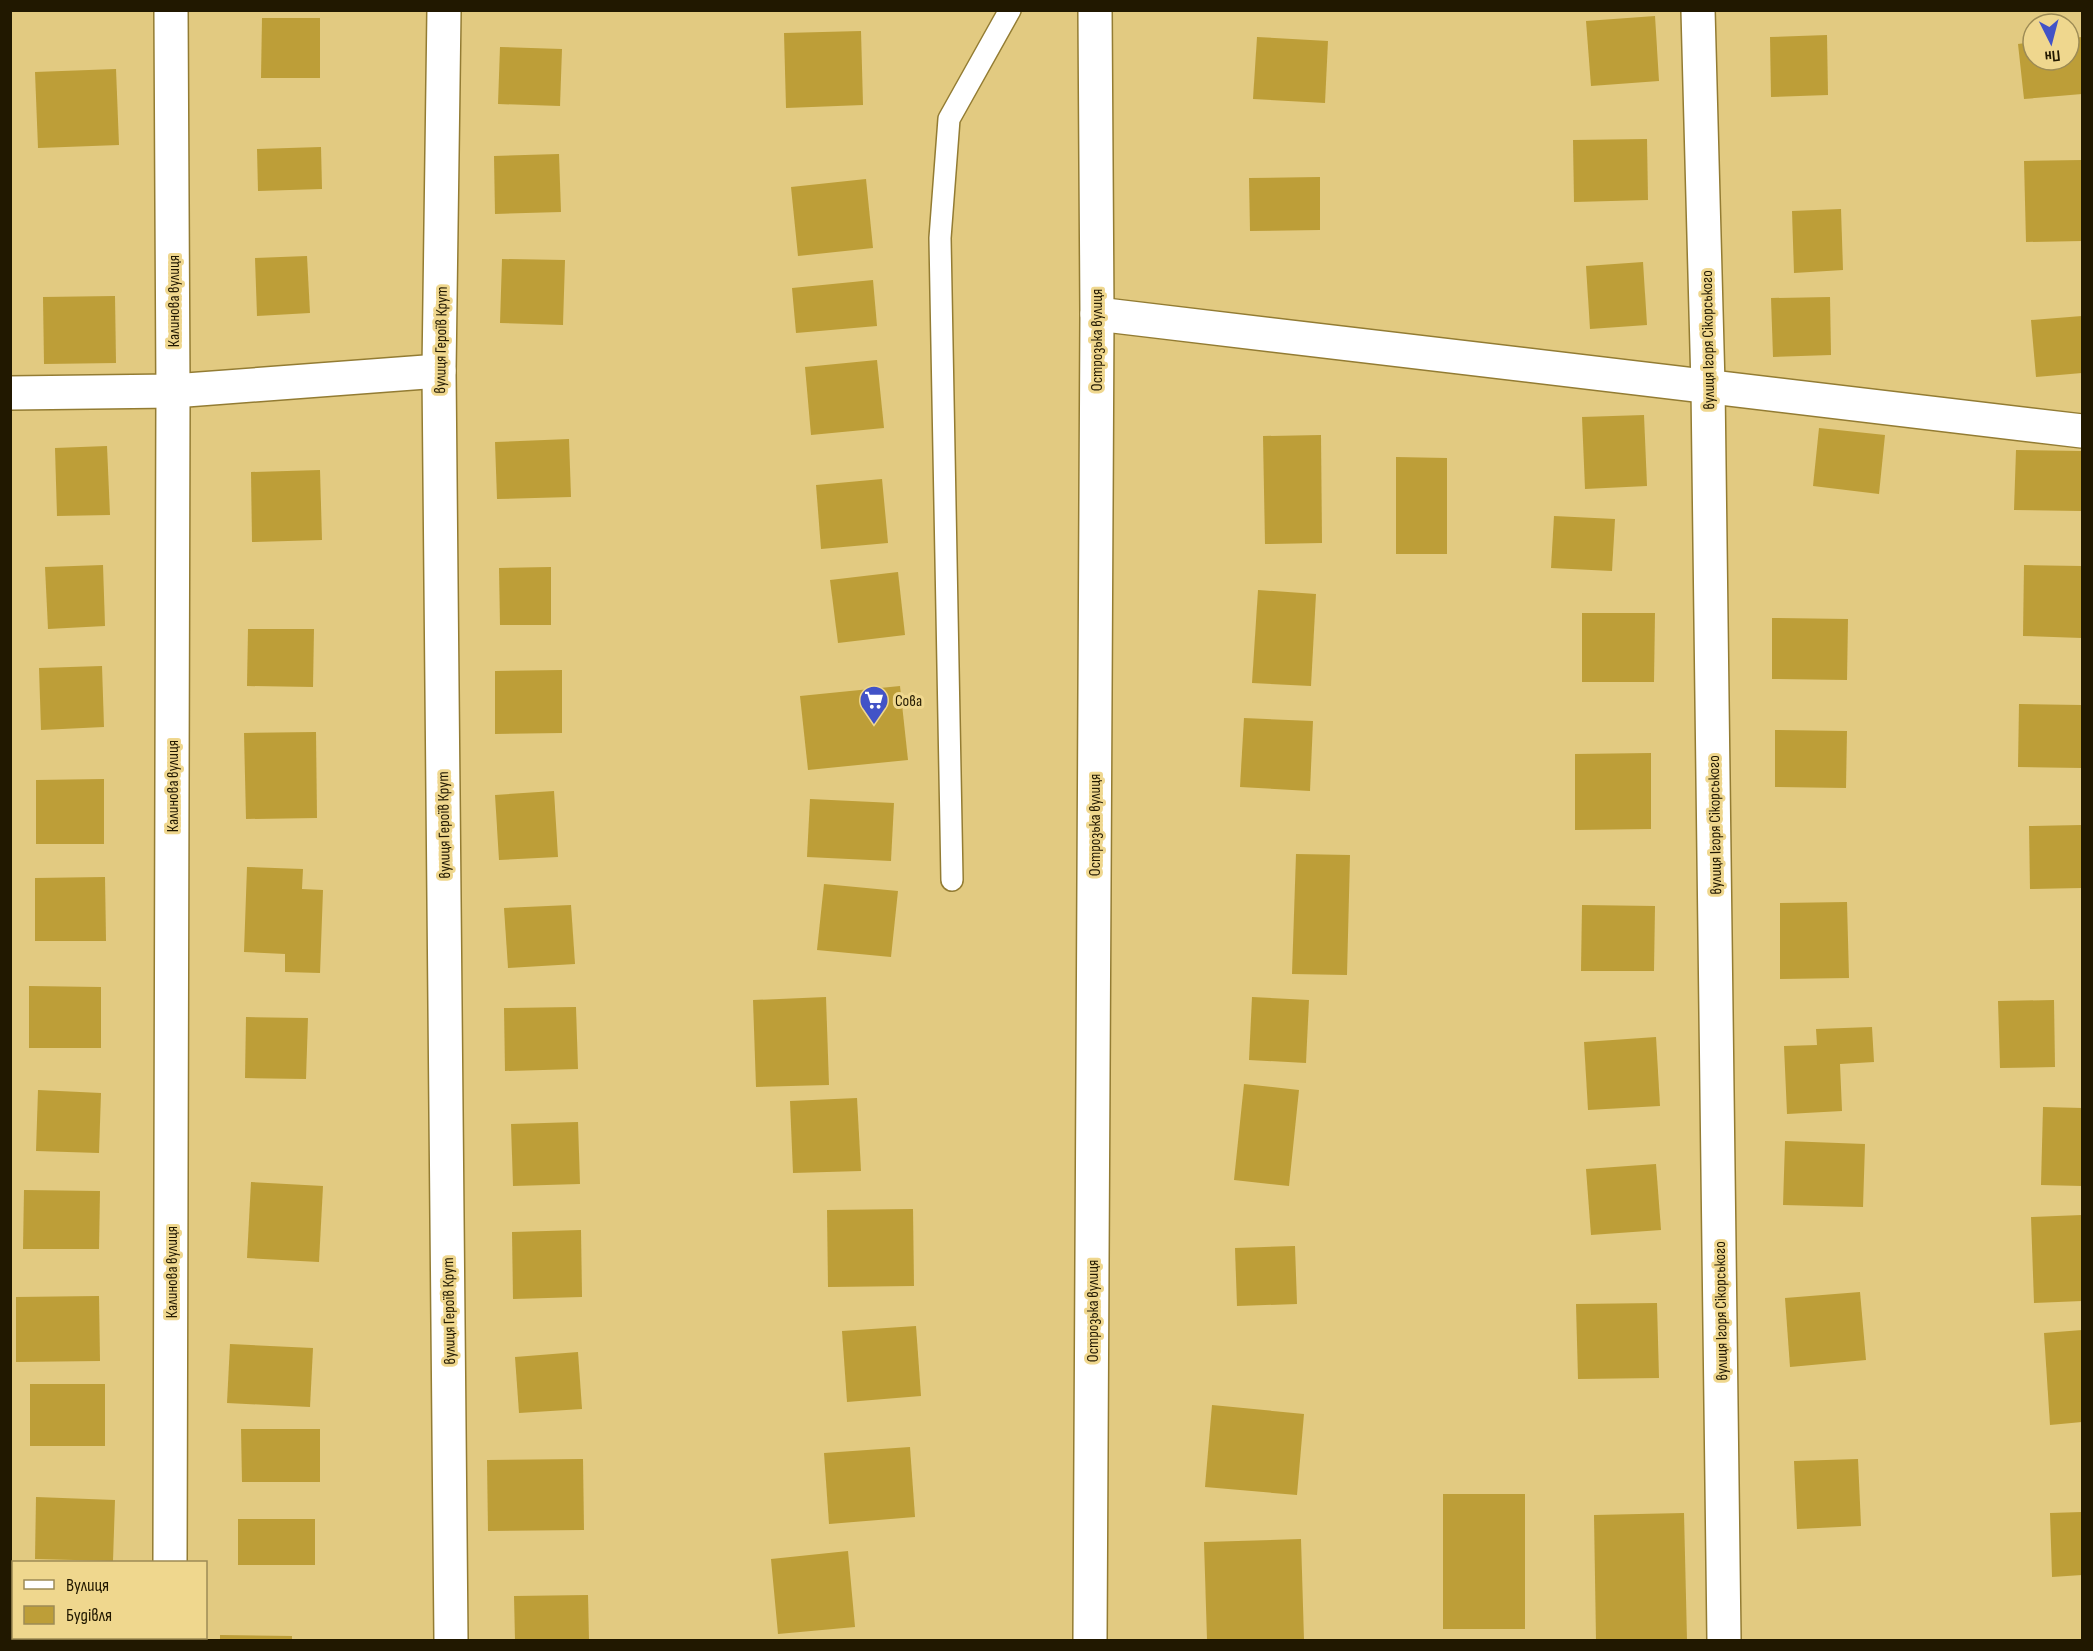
<svg xmlns="http://www.w3.org/2000/svg" width="2093" height="1651" viewBox="0 0 2093 1651" font-family="'Sofia Sans Condensed',sans-serif">
	<style>
		.building { fill: #bd9e38 }
		.lines { fill: none; stroke-linecap: round; stroke-linejoin: round }
		.service-casing { stroke: #937c33; stroke-width: 24 }
		.minor-casing { stroke: #937c33; stroke-width: 36 }
		.secondary-casing { stroke: #937c33; stroke-width: 36 }
		.service { stroke: #fff; stroke-width: 21 }
		.minor { stroke: #fff; stroke-width: 33 }
		.secondary { stroke: #fff; stroke-width: 33 }
		.labels { text-anchor: middle; stroke-width: 6; stroke-linejoin: round; paint-order: stroke }
		.street-label { font-size: 16px; fill: #211800; stroke: #efd78e }
		.poi-label { font-size: 16px; fill: #211800; stroke: #efd78e; text-anchor: start }
	</style>
	<rect width="100%" height="100%" fill="#e2ca81"/>
	<!-- building -->
	<g class="building">
		<path d="M1655,16L1659,81L1591,86L1586,21Z"/>
		<path d="M262,18H320V78H261Z"/>
		<path d="M861,31L863,105L786,108L784,33Z"/>
		<path d="M1827,35L1828,95L1771,97L1770,37Z"/>
		<path d="M1257,37L1328,41L1325,103L1253,99Z"/>
		<path d="M2082,37V94L2024,99L2018,44L2033,42V60H2069V38Z"/>
		<path d="M500,47L562,49L560,106L498,104Z"/>
		<path d="M116,69L119,145L38,148L35,72Z"/>
		<path d="M1647,139L1648,200L1574,202L1573,140Z"/>
		<path d="M321,147L322,189L258,191L257,149Z"/>
		<path d="M559,154L561,212L495,214L494,156Z"/>
		<path d="M2082,160V241L2026,242L2024,161Z"/>
		<path d="M1320,177V230L1250,231L1249,178Z"/>
		<path d="M866,179L873,248L798,256L791,187Z"/>
		<path d="M1841,209L1843,270L1794,273L1792,211Z"/>
		<path d="M307,256L310,313L257,316L255,258Z"/>
		<path d="M502,259L565,260L563,325L500,323Z"/>
		<path d="M1643,262L1647,325L1590,329L1586,266Z"/>
		<path d="M873,280L877,326L796,333L792,288Z"/>
		<path d="M115,296L116,363L44,364L43,297Z"/>
		<path d="M1830,297L1831,355L1773,357L1771,298Z"/>
		<path d="M2082,316V373L2036,377L2031,320Z"/>
		<path d="M877,360L884,428L811,435L805,367Z"/>
		<path d="M1644,415L1647,486L1585,489L1582,417Z"/>
		<path d="M1819,428L1885,435L1879,494L1813,486Z"/>
		<path d="M1321,435L1322,543L1265,544L1263,436Z"/>
		<path d="M569,439L571,497L497,499L495,442Z"/>
		<path d="M107,446L110,515L57,516L55,448Z"/>
		<path d="M2016,450L2082,451V511L2014,510Z"/>
		<path d="M1396,457L1447,458V554H1396Z"/>
		<path d="M320,470L322,540L252,542L251,472Z"/>
		<path d="M882,479L888,543L821,549L816,485Z"/>
		<path d="M1554,516L1615,519L1612,571L1551,568Z"/>
		<path d="M103,565L105,626L48,629L45,567Z"/>
		<path d="M2024,565L2082,566V638L2023,636Z"/>
		<path d="M551,567V625H500L499,568Z"/>
		<path d="M898,572L905,635L838,643L830,580Z"/>
		<path d="M1258,590L1316,594L1311,686L1252,683Z"/>
		<path d="M1582,613H1655L1654,682H1582Z"/>
		<path d="M1772,618L1848,619L1847,680L1772,679Z"/>
		<path d="M248,629H314L313,687L247,686Z"/>
		<path d="M102,666L104,727L41,730L39,668Z"/>
		<path d="M562,670V733L495,734V671Z"/>
		<path d="M900,686L908,760L808,770L800,696Z"/>
		<path d="M2019,704L2082,705V768L2018,767Z"/>
		<path d="M1244,718L1313,721L1310,791L1240,787Z"/>
		<path d="M1775,730L1847,731L1846,788L1775,787Z"/>
		<path d="M316,732L317,818L246,819L244,733Z"/>
		<path d="M1651,753V829L1575,830V754Z"/>
		<path d="M104,779V844H36V780Z"/>
		<path d="M554,791L558,857L499,860L495,795Z"/>
		<path d="M810,799L894,803L891,861L807,857Z"/>
		<path d="M2082,825V888L2030,889L2029,826Z"/>
		<path d="M1296,854L1350,855L1347,975L1292,974Z"/>
		<path d="M247,867L303,869L302,889L323,890L320,973L285,972V954L244,952Z"/>
		<path d="M105,877L106,941H35V878Z"/>
		<path d="M824,884L898,891L891,957L817,950Z"/>
		<path d="M1847,902L1849,978L1780,979V903Z"/>
		<path d="M571,905L575,964L508,968L504,908Z"/>
		<path d="M1582,905L1655,906L1654,971H1581Z"/>
		<path d="M29,986L101,987V1048H29Z"/>
		<path d="M826,997L829,1085L756,1087L753,1000Z"/>
		<path d="M1252,997L1309,1000L1306,1063L1249,1060Z"/>
		<path d="M2054,1000L2055,1067L2000,1068L1998,1001Z"/>
		<path d="M576,1007L578,1069L505,1071L504,1008Z"/>
		<path d="M246,1017L308,1018L306,1079L245,1078Z"/>
		<path d="M1872,1027L1874,1062L1840,1064L1842,1111L1787,1114L1784,1046L1817,1045L1816,1029Z"/>
		<path d="M1656,1037L1660,1106L1588,1110L1584,1042Z"/>
		<path d="M1244,1084L1299,1090L1289,1186L1234,1180Z"/>
		<path d="M38,1090L101,1093L99,1153L36,1151Z"/>
		<path d="M857,1098L861,1171L793,1173L790,1101Z"/>
		<path d="M2043,1107L2082,1108V1186L2041,1185Z"/>
		<path d="M578,1122L580,1184L513,1186L511,1124Z"/>
		<path d="M1785,1141L1865,1144L1863,1207L1783,1205Z"/>
		<path d="M1656,1164L1661,1230L1591,1235L1586,1169Z"/>
		<path d="M251,1182L323,1186L319,1262L247,1258Z"/>
		<path d="M24,1190L100,1191L99,1249H23Z"/>
		<path d="M913,1209L914,1286L828,1287L827,1210Z"/>
		<path d="M2082,1215V1301L2034,1303L2031,1217Z"/>
		<path d="M581,1230L582,1297L513,1299L512,1232Z"/>
		<path d="M1295,1246L1297,1304L1237,1306L1235,1248Z"/>
		<path d="M1860,1292L1866,1360L1790,1367L1785,1298Z"/>
		<path d="M99,1296L100,1361L16,1362V1297Z"/>
		<path d="M1657,1303L1659,1378L1578,1379L1576,1304Z"/>
		<path d="M916,1326L921,1396L847,1402L842,1331Z"/>
		<path d="M2082,1330V1422L2050,1425L2044,1333Z"/>
		<path d="M230,1344L313,1348L310,1407L227,1403Z"/>
		<path d="M578,1352L582,1409L519,1413L515,1357Z"/>
		<rect x="30" y="1384" width="75" height="62"/>
		<path d="M1212,1405L1304,1414L1297,1495L1205,1487Z"/>
		<path d="M241,1429H320V1482H242Z"/>
		<path d="M910,1447L915,1517L829,1524L824,1453Z"/>
		<path d="M583,1459L584,1530L488,1531L487,1460Z"/>
		<path d="M1858,1459L1861,1526L1797,1529L1794,1461Z"/>
		<rect x="1443" y="1494" width="82" height="135"/>
		<path d="M36,1497L115,1500L113,1561L35,1559Z"/>
		<path d="M2082,1512V1575L2052,1577L2050,1513Z"/>
		<path d="M1684,1513L1687,1640H1596L1594,1515Z"/>
		<rect x="238" y="1519" width="77" height="46"/>
		<path d="M1301,1539L1304,1640H1207L1204,1542Z"/>
		<path d="M848,1551L855,1627L778,1634L771,1559Z"/>
		<path d="M588,1595L589,1640H515L514,1596Z"/>
		<path d="M220,1635L292,1636V1640H220Z"/>
		<rect x="30" y="1638" width="76" height="2"/>
	</g>
	<g class="lines">
		<!-- service casing -->
		<g class="service-casing">
			<path id="service" d="M952,880L940,238L949,119L1010,10"/>
		</g>
		<!-- minor casing -->
		<g class="minor-casing">
			<g id="minor">
				<path d="M444,10L439,371L451,1640"/>
				<path d="M1698,10L1708,386L1724,1640"/>
				<path d="M1097,314L2082,431"/>
				<path d="M10,393L173,391L439,371"/>
				<path d="M170,1562L173,391L171,10"/>
				<path d="M169,1640V1638"/>
			</g>
		</g>
		<!-- secondary casing -->
		<g class="secondary-casing">
			<path id="secondary" d="M1090,1640L1097,314L1095,10"/>
		</g>
		<!-- service -->
		<use href="#service" class="service"/>
		<!-- minor -->
		<use href="#minor" class="minor"/>
		<!-- secondary -->
		<use href="#secondary" class="secondary"/>
	</g>
	<!-- icons -->
	<defs>
		<g id="supermarket-pin" transform="scale(1.5)"><path d="M0 17L-7.5 6A9.5 9.5 0 1 1 7.5 6Z" fill="#4253c7" stroke="#efd78e"/><path d="M-6-5.5h2.5l.6 2H6L4.5 2H-2.5L-4.4-4H-6ZM-1.5 3.2a1.3 1.3 0 1 0 .1 0ZM3 3.2a1.3 1.3 0 1 0 .1 0Z" fill="#fff"/></g>
	</defs>
	<g fill-rule="evenodd">
		<use href="#supermarket-pin" x="874" y="700"/>
	</g>
	<g class="labels">
		<!-- street labels -->
		<g class="street-label">
			<text transform="translate(173 301) rotate(-90)" y="6">Калинова вулиця</text>
			<text transform="translate(440 340) rotate(-89)" y="6">вулиця Героїв Крут</text>
			<text transform="translate(1096 340) rotate(-90)" y="6">Острозька вулиця</text>
			<text transform="translate(1707 340) rotate(-91)" y="6">вулиця Ігоря Сікорського</text>
			<text transform="translate(172 786) rotate(-90)" y="6">Калинова вулиця</text>
			<text transform="translate(443 825) rotate(-91)" y="6">вулиця Героїв Крут</text>
			<text transform="translate(1094 825) rotate(-90)" y="6">Острозька вулиця</text>
			<text transform="translate(1714 825) rotate(-91)" y="6">вулиця Ігоря Сікорського</text>
			<text transform="translate(171 1272) rotate(-90)" y="6">Калинова вулиця</text>
			<text transform="translate(448 1311) rotate(-91)" y="6">вулиця Героїв Крут</text>
			<text transform="translate(1092 1311) rotate(-90)" y="6">Острозька вулиця</text>
			<text transform="translate(1720 1311) rotate(-91)" y="6">вулиця Ігоря Сікорського</text>
		</g>
		<!-- poi labels -->
		<g class="poi-label">
			<text x="895" y="706">Сова</text>
		</g>
	</g>
	<!-- border -->
	<rect width="2093" height="1651" fill="none" stroke="#211800" stroke-width="24"/>
	<!-- legend -->
	<rect x="12" y="1561" width="195" height="78" fill="#efd78e" stroke="#9d8b55" stroke-width="1.5"/>
	<rect x="24" y="1580" width="30" height="9" fill="#ffffff" stroke="#9d8b55" stroke-width="1.5"/>
	<text x="66" y="1591" font-size="18" fill="#211800">Вулиця</text>
	<rect x="24" y="1606" width="30" height="18" fill="#bd9e38" stroke="#9d8b55" stroke-width="1.5"/>
	<text x="66" y="1621" font-size="18" fill="#211800">Будівля</text>
	<!-- north arrow -->
	<g transform="translate(2051 42) rotate(174)"><circle r="28" fill="#efd78e" stroke="#9d8b55" stroke-width="1.5"/>
	<path d="M0-4.5L10 22L0 15L-10 22Z" fill="#4253c7"/>
	<text y="-9" font-size="16" font-weight="bold" text-anchor="middle" fill="#211800">Пн</text>
	</g>
</svg>
